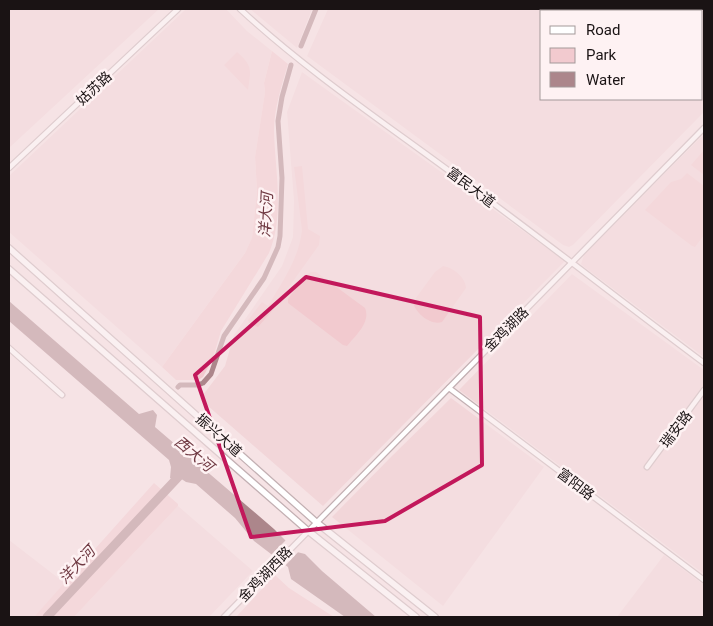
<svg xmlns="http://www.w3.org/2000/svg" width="713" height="626" viewBox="0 0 713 626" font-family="Roboto,'Noto Sans SC',sans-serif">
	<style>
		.built { fill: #f2d6d9; fill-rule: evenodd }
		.green { fill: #f2cacf }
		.water { fill: #ac868b }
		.pier { fill: #f6e3e5 }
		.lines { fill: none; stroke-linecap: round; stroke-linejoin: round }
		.canal { stroke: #ac868b; stroke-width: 5 }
		.river { stroke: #ac868b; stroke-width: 9 }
		.minor-casing { stroke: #c3b0b3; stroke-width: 7 }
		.major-casing { stroke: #c3b0b3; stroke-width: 8 }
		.minor { stroke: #fff; stroke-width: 4.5 }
		.major { stroke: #fff; stroke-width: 5.5 }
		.marked { fill: none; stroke: #c2185b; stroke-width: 4; stroke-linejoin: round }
		.labels { text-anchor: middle; stroke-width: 5; stroke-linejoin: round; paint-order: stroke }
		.street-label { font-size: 14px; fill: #1a1314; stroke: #fef2f3 }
		.water-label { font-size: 15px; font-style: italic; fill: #703a43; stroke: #fef2f3 }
	</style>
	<rect width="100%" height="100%" fill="#f6e3e5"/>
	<!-- built -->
	<g class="built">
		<path d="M9,9H159L9,148Z"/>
		<path d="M186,9H226L247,31L272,51L264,83L265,92L255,157L257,191L252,239L245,253L162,367L9,232V176Z"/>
		<path d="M250,9H312L297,48Z"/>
		<path d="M328,9H704V112L573,245L569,247L563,245L307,56ZM542,11H702V99H542Z"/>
		<path d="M302,72L565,261L323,506L200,399L225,366L234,335L282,266L293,237L294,201L287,112Z"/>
		<path d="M704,134V357L583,266L581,264L584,255Z"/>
		<path d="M572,274L704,370V574L459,390Z"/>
		<path d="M451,398L544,467L443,606L332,517L392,456Z"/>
		<path d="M178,506L253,571L209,617H74Z"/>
		<path d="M9,540L66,584L34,617H9Z"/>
		<path d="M664,555L704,585V617H617Z"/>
	</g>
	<!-- green -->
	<g class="green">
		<path d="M272,51L288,64C282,85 274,108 274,131C275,171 285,214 269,253L221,331L213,358L203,377L198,380H176L162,367L245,253L252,238L257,191L255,157L265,92L264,83Z"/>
		<path d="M237,52C253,66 251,70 248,90L224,65Z"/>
		<path d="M704,150V175L691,165Z"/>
		<path d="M302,166L308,229L320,236L319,245L271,312L258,327L249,323L248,320L262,302L268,306C282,282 299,259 302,230L294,167Z"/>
		<path d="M687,173L704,186V235L695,247L692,246L645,210L671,182L681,179Z"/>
		<path d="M443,266C454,268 465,277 466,288L442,322C431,326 415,313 413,302L435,272Z"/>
		<path d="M311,272H316L365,308C371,322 356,335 347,346L343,345L288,303V299L305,275Z"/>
		<path d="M154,483L178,504V506L74,617H34Z"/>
		<path d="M275,575L289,588L334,617H236Z"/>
	</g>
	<!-- water -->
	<path class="water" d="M9,301L139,414L153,410L157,415L155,427L274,529L297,552L305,554L322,571L376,617H345L291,579L288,567L254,541L235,518L196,484L186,482L180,478L176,481L170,478L171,467L169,460L9,321Z"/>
	<!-- pier -->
	<path class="pier" d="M287,539L300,550L284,567L270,556Z"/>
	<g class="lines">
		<!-- canal -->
		<g class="canal">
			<path d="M301,46L316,9"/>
			<path d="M178,387L180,385H198L203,383L211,374L224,336L264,278L278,247L280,236L282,178L278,121L282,97L291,65"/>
		</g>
		<!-- river -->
		<path class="river" d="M47,617L182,473"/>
		<!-- minor casing -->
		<g class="minor-casing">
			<g id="minor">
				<path d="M240,9C307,71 383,122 456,176C540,237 621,301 704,363"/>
				<path d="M9,168L178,9"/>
				<path d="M9,348L62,395"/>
				<path d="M449,388L704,580"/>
				<path d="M647,467L704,390"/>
				<path d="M224,617L704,128"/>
			</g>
		</g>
		<!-- major casing -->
		<g class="major-casing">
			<g id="major">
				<path d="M9,248L316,522L435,617"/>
				<path d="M9,269L307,530L416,617"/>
			</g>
		</g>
		<!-- minor -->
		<use href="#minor" class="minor"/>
		<!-- major -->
		<use href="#major" class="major"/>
	</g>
	<!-- marked area -->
	<path d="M0 0H713V626H0ZM306,277L480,317L482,465L385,521L251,537L195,375Z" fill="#f6e3e5" fill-opacity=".55" fill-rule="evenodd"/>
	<path class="marked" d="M306,277L480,317L482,465L385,521L251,537L195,375Z"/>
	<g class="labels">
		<!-- street labels -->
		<g class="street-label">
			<text transform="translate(94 88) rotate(-43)" y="5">姑苏路</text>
			<text transform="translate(471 187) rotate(37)" y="5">富民大道</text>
			<text transform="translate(506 329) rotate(-45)" y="5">金鸡湖路</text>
			<text transform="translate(676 429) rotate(-53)" y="5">瑞安路</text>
			<text transform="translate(219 435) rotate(42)" y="5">振兴大道</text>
			<text transform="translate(576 484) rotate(37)" y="5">富阳路</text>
			<text transform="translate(265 574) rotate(-46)" y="5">金鸡湖西路</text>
		</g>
		<!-- water labels -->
		<g class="water-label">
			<text transform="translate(266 215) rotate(-87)" y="5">洋大河</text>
			<text transform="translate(194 454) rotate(40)" y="5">西大河</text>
			<text transform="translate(77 565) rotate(-47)" y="5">洋大河</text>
		</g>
	</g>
	<!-- border -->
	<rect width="713" height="626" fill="none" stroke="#1a1314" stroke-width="20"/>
	<!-- legend -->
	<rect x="540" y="10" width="162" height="90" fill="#fef2f3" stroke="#a3999a"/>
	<rect x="550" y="26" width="25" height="8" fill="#ffffff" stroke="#a3999a"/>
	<text x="586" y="35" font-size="15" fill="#1a1314">Road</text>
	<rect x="550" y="48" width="25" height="15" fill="#f2cacf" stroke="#a3999a"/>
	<text x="586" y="60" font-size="15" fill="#1a1314">Park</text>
	<rect x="550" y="72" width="25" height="15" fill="#ac868b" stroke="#a3999a"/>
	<text x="586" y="85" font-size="15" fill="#1a1314">Water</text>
</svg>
